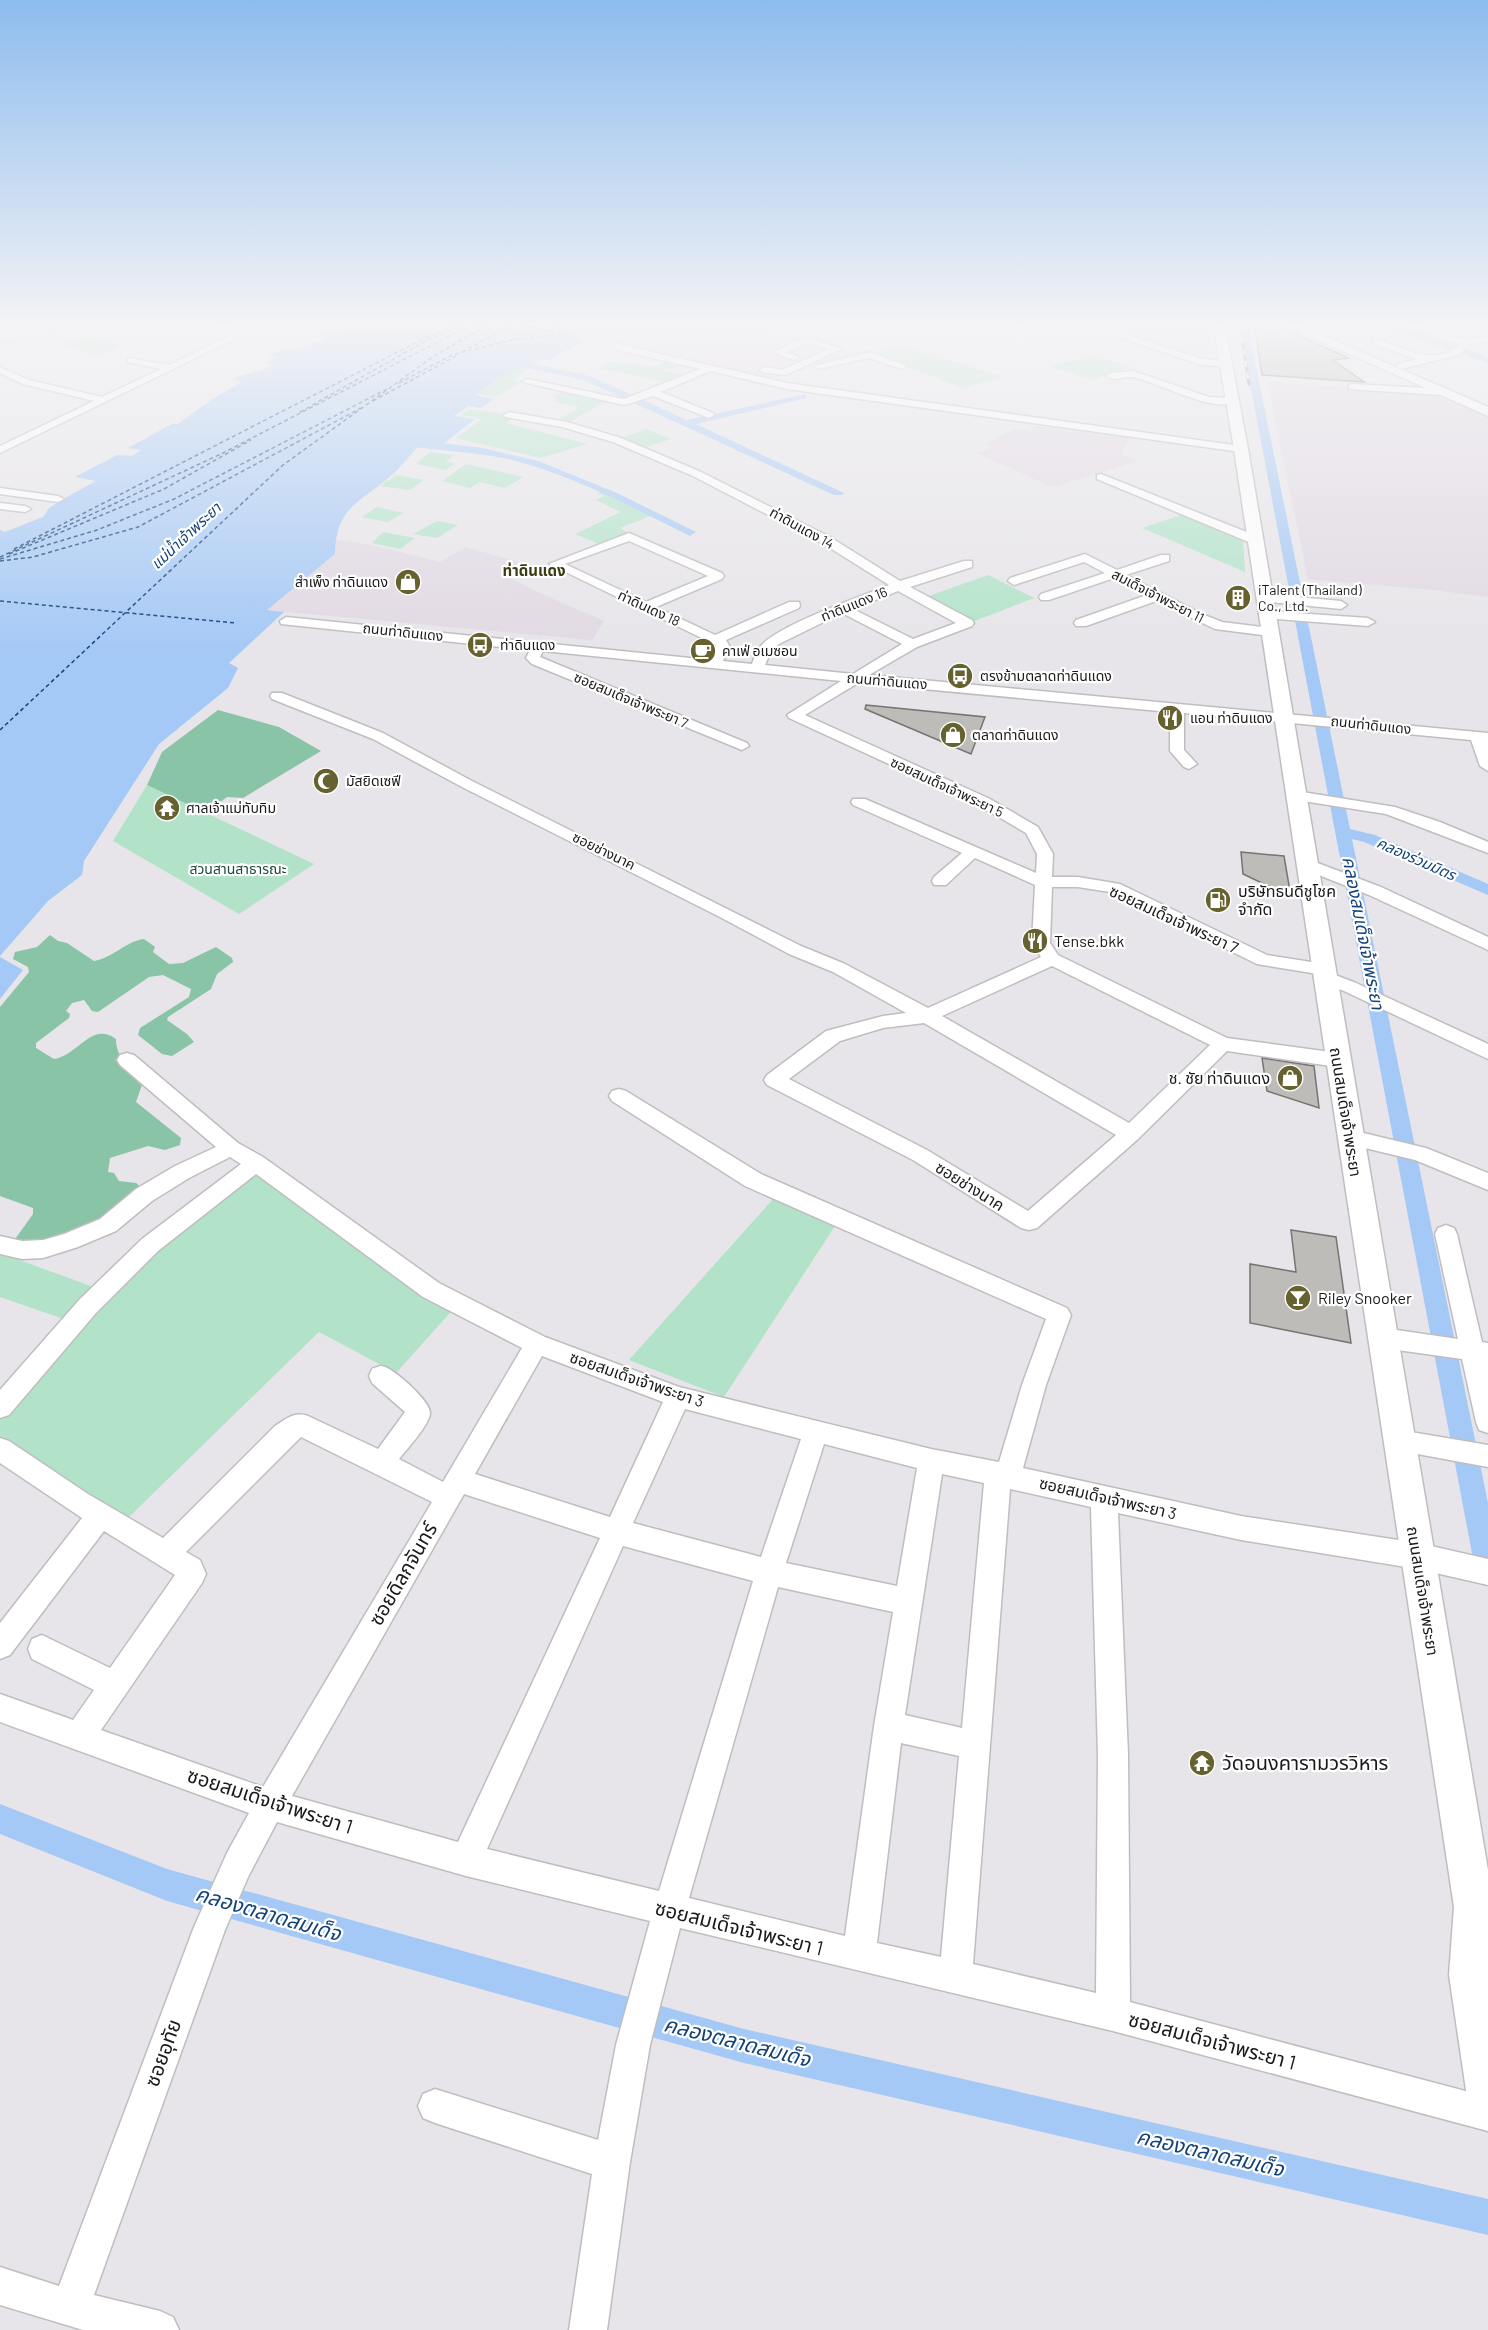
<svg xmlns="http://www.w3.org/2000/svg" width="1488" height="2330" viewBox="0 0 1488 2330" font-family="Barlow,'Noto Sans Thai',sans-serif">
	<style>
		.built { fill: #e1d9e3 }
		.green { fill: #b2e3c9 }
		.forest { fill: #89c4a6 }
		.water { fill: #a5c9f6 }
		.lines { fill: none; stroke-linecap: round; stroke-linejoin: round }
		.canal { fill: #a5c9f6; fill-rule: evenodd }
		.ferry { stroke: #134279; stroke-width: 1.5; stroke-dasharray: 4 3; stroke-linecap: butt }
		.building { fill: #bebcb8; stroke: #767471; stroke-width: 1.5 }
		.minor-casing { stroke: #bfbdc0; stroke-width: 3 }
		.major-casing { stroke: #bfbdc0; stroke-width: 3 }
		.minor { fill: #fff; fill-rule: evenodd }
		.major { fill: #fff; fill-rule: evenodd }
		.rail-casing { stroke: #7f7d80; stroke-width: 3 }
		.rail { stroke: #fff; stroke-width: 2; stroke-dasharray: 6; stroke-linecap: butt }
		.labels { text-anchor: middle; stroke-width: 4.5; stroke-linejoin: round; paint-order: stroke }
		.far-street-label { font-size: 14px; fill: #1a191a; stroke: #fff }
		.far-poi-label { font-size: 14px; fill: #1a191a; stroke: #fff; text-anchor: start }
		.far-park-label { font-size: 14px; fill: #1a4a35; stroke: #fff }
		.far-water-label { font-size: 15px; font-style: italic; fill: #134279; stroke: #fff }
		.far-neighbourhood-label { font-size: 15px; font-weight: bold; fill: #3d3b12; stroke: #fff }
		.poi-label { font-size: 16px; fill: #1a191a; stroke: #fff; text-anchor: start }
		.street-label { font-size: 16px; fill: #1a191a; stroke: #fff }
		.water-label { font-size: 18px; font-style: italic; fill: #134279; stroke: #fff }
		.near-street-label { font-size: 20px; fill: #1a191a; stroke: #fff }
		.near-poi-label { font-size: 20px; fill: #1a191a; stroke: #fff; text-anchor: start }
		.near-water-label { font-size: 21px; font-style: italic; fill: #134279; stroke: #fff }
	</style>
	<rect width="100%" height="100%" fill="#e7e5e9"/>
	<!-- built -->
	<g class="built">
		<path d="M77,322H112L0,350V341Z"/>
		<path d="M596,322H745L799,337L810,334L865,355L768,379L577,336L580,335L574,333Z"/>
		<path d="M1089,322H1208L1214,361L1190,356Z"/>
		<path d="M1267,382L1434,393L1488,417V597L1433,590L1308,579Z"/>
		<path d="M1035,426L1130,438L1121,454L1137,461L1053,487L976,453L992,448L985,444L1014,429L1031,431Z"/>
		<path d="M335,540L372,545L440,562L465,547L519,562L502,574L533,590L604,621L592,640L266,610L335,554Z"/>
	</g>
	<!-- green -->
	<g class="green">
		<path d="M92,336L122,346L98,357L62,345Z"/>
		<path d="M897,344L1003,377L962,388L874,354Z"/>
		<path d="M1092,355L1130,367L1091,380L1051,367Z"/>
		<path d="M667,360L683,363L675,369L669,368L661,371L689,375L669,383L599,368L611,362L654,367Z"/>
		<path d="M526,365L531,366L514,380L521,382L495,397L476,394L499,378Z"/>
		<path d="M564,391L608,400L567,423L558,421L579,407L555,402L557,398L554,395Z"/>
		<path d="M470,409L514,416L506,423L587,444L541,458L456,438L482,419L461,415Z"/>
		<path d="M646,429L671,439L640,449L620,439Z"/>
		<path d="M430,452L453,455L446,462L455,464L445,470L416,464Z"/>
		<path d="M466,464L523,477L505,488L480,482L470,488L442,481Z"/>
		<path d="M396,475L424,480L410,490L380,486Z"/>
		<path d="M602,491L653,515L620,528L628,533L601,545L575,534L621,512L596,500L604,496L598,493Z"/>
		<path d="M377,507L404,513L387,522L362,517Z"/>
		<path d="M1184,514L1243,539L1245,572L1142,528Z"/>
		<path d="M437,521L458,525L437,538L413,534Z"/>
		<path d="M383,532L415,538L400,549L372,543Z"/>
		<path d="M988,575L1034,598L972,622L926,597Z"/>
		<path d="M147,785L314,864L239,914L113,841Z"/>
		<path d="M255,1166L457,1305L396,1373L319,1332L128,1518L0,1437V1416L89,1306Z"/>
		<path d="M774,1198L835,1226L724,1397L629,1360Z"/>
		<path d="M0,1253L102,1290L72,1322L0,1297Z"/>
	</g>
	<!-- forest -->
	<g class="forest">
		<path d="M218,710L279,727L321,751L243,798L227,797L206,813L147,785L162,752Z"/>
		<path d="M50,935L58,941L67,943L94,961C113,958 126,941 144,939L155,947L153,952L169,964L183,963L216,947L232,958L233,962L217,974L211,989L168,1017L167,1020L187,1034L194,1042L172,1056L162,1054L138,1035L140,1028L189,997L191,989L163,975L149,977L98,1012L92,1011L84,1000L72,1003L66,1011L70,1014L69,1018L36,1043V1048L54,1059C79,1055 91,1021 116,1039C116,1058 130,1069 143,1082L136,1102L181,1138L180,1145L165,1150L148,1146L110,1158L108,1172L114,1173L119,1181L136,1183L143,1189L102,1222L68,1239L13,1242L33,1214V1208L0,1196V1007L29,972L28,967L13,959L15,952L37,947Z"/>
	</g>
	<!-- water -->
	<g class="water">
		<path d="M362,322H596L575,332L581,334L575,338L585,340L549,360L541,359L499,378L475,395L494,399L481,408L468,406L454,416L475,419L442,445L421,443C411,454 402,466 392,475C360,503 336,506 335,554L267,610L284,612L229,663L238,668L228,688L159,744L84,861L82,875L48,901L0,956V530L5,532L43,517L49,508L63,499L96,481L75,477L117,455L132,456L141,450L128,448L172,424H178L211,400L242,382L232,379C247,373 259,372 274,366L266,363L278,357L268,355L285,349L294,350L328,338L320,336Z"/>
		<path d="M0,957L23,970L0,999Z"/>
	</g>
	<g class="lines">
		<!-- canal -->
		<g class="canal">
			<path d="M1256,322H1282L1261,326L1249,332L1350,829L1375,835L1488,884V895L1364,842L1352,839L1488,1503V1582L1478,1578L1475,1569L1240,331Z"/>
			<path d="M1358,322C1393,318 1453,345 1488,357V363L1400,333Z"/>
			<path d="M526,362L590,376L687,420L806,394V398L696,424L844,493L842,495H834L584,380L523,367L521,365Z"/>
			<path d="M392,437L482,448L538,461L617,493L696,532L690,536L686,534C631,507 576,477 516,461C474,450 430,452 388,442V438Z"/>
			<path d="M0,1804L167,1869L744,2029L1488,2199V2235L744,2063L167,1901L0,1834Z"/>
		</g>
		<!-- ferry -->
		<g class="ferry">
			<path d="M511,322L557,333"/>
			<path d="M462,352L517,322"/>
			<path d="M399,383L452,355L512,340L559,334L556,322"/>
			<path d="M373,401L456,356"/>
			<path d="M300,412L431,338L471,322"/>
			<path d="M14,549L427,337L465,322"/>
			<path d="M9,554L164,489L251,440"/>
			<path d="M0,557L223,453L457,332L484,322"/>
			<path d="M0,559L97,530L174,499L387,389"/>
			<path d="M0,561L33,557L138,527L361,408"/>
			<path d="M0,601L236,623"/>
			<path d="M0,730L283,465L434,356L493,322"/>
		</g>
	</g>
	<!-- building -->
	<g class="building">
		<path d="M1277,326L1349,358L1333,360L1364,382L1262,375L1255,329Z"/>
		<path d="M866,705L985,717L971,754L865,709Z"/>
		<path d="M1241,852L1284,856L1291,897L1243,874Z"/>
		<path d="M1262,1058L1314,1066L1319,1108L1267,1091Z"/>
		<path d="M1291,1230L1336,1237L1351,1343L1250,1323V1264L1296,1272Z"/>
	</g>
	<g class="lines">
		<!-- minor casing -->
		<g class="minor-casing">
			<g id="minor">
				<path d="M208,322C220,321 234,330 247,328C256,326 260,321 270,322L0,453V446L94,401L23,384L0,373V367L29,380L102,397L161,369L128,362V358L169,365L238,332L220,329Z"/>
				<path d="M352,322H362L358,325Z"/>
				<path d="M1076,322H1087L1202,359L1226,361L1231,364L1226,367L1198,364Z"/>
				<path d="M1395,322H1406L1466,340L1488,335V341L1469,345L1459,355L1401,369L1396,366L1398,364L1417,359L1373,344V340H1379C1405,349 1437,367 1460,344Z"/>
				<path d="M806,337L841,349L786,375L762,372L760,370L765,367L782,370L829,349L807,343L786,352L799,357L794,360L773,352Z"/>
				<path d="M617,344L787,383L1241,446L1246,449L1241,452L787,389L710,371L661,392L713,413L714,415L709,418L653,396L624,405L522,382L527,379L624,399L700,369L614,349L613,347Z"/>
				<path d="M870,352L907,366L902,369L869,358L819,369L814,366Z"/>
				<path d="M1133,371L1209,397L1232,398L1237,401C1217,415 1157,382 1133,377C1124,376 1114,382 1106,376L1111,373Z"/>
				<path d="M1352,384L1442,389L1447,392L1442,395L1349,389V385Z"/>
				<path d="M509,412L567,422L621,438L701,472L830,537L900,581L964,561H972V567L910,587L972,620L974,623L972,626L917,647L869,675L1488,733V771L1480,766L1471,740L1184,713V750L1197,764L1189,769L1184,767L1170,751V712L858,683L805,715L990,799L1038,827L1053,854L1052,877H1078L1120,884L1267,955L1330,965L1333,969L1330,973L1356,983L1488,1044V1059L1344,991L1319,982L1316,978L1318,974L1257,964L1110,892L1078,887H1052L1050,943L1058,955L1227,1038L1338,1053L1345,1055L1348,1060L1345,1065L1338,1067L1227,1051L1138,1139L1037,1228L1029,1230L1021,1228L913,1160L767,1085L764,1080L767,1075L826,1031L883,1016L906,1013L833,972L789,954L718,916L462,787L373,739L272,699L270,696L272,693H282L383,733L472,781L801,946L845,964L928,1008L1041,957L1032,943L1035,885L975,858L946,885H934L932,881L934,877L962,853L853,805L851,802L853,799H865L1036,873L1037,854L1026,833L978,805L789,718L787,715L841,681L543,651L540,657L747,743L749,746L742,750L532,664L526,658L530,650L281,624L280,621L286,617L710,660L716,645L549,564L629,533L722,573L724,576L722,579L656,607L715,635L789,602H799L800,605L799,608L726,640L730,647L723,661L752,664C754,658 756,652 760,647C777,625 861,597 889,585L822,543L693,476L613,442L562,427L505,417L504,415ZM629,541L708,576L646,602L565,564ZM898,591L956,623L913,639L853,609ZM842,613L902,644L853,674L765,665L771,651L779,644ZM1052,966L1210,1045L1129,1123L942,1016ZM924,1023L1116,1135L1028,1211L927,1150L789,1079L840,1041L883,1028Z"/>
				<path d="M1101,474L1259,537L1261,540L1255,544L1251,543L1097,479V475Z"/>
				<path d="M0,488L58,496L64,499L58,502L0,494Z"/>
				<path d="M0,503L25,506L31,509L25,512L0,509Z"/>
				<path d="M1085,554L1117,570L1161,555H1169V561L1126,575L1202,614L1222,622L1270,628L1277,632L1270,636L1215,629L1156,601L1086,626H1076L1074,623L1076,620L1147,595L1114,578L1049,600H1041L1039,597L1041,594L1105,573L1084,562L1014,585L1008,581L1010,578Z"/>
				<path d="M1265,594L1341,601L1347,605L1341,609L1261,601L1259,598L1261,595Z"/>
				<path d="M1267,611L1368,618L1375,622L1368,626L1262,618L1261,615Z"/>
				<path d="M1296,791L1395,807L1440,822L1488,842V853L1386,814L1290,799L1288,796Z"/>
				<path d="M1307,859L1381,887L1488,937V950L1369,895L1301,868L1299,864Z"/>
				<path d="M127,1053L134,1055L238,1143L263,1157L439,1283L545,1337L679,1387L931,1449L999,1462L1022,1385L1046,1319L745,1186L612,1101L609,1096L612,1091L619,1089L626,1091L761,1174L1067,1308L1071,1315L1046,1385L1023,1468L1241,1516L1418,1543L1488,1559V1585L1418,1569L1241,1540L1118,1513L1128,1755L1130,2002L1488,2097V2131L1113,2031L680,1928L650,2045L630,2162L607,2330H569L592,2174L435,2123L423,2118L418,2106L423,2094L435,2089L598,2140L616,2045L650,1921L466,1876L277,1822L249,1875L225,1930L94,2295L160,2311L173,2317L179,2330H83L0,2305V2267L59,2286L194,1927L227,1853L249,1813L0,1722V1694L73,1720L94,1690L32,1659L28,1649L32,1639L42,1635L110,1668L175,1575L104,1531L10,1655L0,1659V1623L82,1518L0,1463V1438L9,1441L88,1494L163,1538L275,1426C286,1419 294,1411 308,1416L378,1449L405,1412L372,1383L369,1376L372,1369C373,1368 381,1366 381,1366C392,1366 431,1402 430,1413C430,1424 407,1449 399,1459L443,1482L522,1348L423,1297L256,1174L158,1251L96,1313L9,1415L0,1418V1390L80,1299L142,1239L241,1164L230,1157L189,1178L152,1201L116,1231L78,1247L43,1258L22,1259L0,1254V1236L22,1241L43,1240L64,1234L100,1219L136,1189L175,1166L216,1147L120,1065L117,1060L120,1055ZM542,1356L663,1402L610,1517L475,1474ZM685,1409L801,1439L761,1557L633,1523ZM301,1437L432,1502L263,1787L101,1730L202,1583L206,1574L200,1560L186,1552ZM824,1444L917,1468L897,1586L786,1563ZM942,1474L984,1483L962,1728L905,1715ZM1010,1489L1091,1507L1098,1755L1096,1993L973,1964ZM464,1494L600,1538L458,1842L292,1796ZM623,1546L753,1581L659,1891L487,1849ZM778,1587L893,1612L874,1726L845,1936L689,1898ZM901,1743L959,1756L941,1957L877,1943Z"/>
				<path d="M1351,1130L1426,1148L1488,1173V1190L1415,1160L1344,1143L1341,1138L1344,1133Z"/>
				<path d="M1446,1225L1454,1228L1457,1234L1482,1342L1488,1343V1433L1479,1430L1476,1422L1462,1359L1383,1348L1375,1345L1371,1338L1375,1331L1383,1328L1458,1339L1435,1234L1438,1228Z"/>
				<path d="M1399,1430L1488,1445V1467L1390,1449L1386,1441L1390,1433Z"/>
			</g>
		</g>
		<!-- major casing -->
		<g class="major-casing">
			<g id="major">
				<path d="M1213,322H1224L1248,449L1488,1870V2112L1472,2106L1466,2090L1449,1975L1454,1907L1234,449Z"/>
				<path d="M1278,322H1292L1488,407V416Z"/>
			</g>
		</g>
		<!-- minor -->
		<use href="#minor" class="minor"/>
		<!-- major -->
		<use href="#major" class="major"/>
		<!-- rail casing -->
		<g class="rail-casing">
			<path id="rail" d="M1242,337L1249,384"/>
		</g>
		<!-- rail -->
		<use href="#rail" class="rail"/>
	</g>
	<!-- sky -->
	<linearGradient id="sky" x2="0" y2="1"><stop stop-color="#8dbcee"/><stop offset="0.5" stop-color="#f4f3f5"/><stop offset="1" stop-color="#f4f3f5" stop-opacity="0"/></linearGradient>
	<rect width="1488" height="648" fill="url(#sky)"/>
	<!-- icons -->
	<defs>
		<g id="shop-disc" transform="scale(1.35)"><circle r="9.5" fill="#65622f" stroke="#fff"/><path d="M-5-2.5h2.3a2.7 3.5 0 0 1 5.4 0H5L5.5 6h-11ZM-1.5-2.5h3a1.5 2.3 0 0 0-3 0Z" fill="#fff"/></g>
		<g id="building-disc" transform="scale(1.35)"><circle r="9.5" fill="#65622f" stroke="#fff"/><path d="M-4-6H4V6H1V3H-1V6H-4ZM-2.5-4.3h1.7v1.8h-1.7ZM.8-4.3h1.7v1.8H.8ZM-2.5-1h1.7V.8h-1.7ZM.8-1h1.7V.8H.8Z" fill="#fff"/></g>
		<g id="bus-disc" transform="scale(1.35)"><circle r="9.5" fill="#65622f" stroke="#fff"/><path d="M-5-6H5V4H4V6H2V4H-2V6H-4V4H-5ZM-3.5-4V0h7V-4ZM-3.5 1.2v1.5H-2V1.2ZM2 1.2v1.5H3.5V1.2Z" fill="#fff"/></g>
		<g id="cafe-disc" transform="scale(1.35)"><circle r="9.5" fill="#65622f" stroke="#fff"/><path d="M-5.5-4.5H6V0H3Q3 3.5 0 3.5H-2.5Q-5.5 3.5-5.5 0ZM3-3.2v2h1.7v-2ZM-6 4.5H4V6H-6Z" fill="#fff"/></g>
		<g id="restaurant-disc" transform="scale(1.35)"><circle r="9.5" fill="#65622f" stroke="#fff"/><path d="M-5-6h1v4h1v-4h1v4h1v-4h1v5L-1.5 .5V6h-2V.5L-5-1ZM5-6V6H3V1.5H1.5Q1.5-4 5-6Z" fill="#fff"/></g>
		<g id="mosque-disc" transform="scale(1.35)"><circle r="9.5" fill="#65622f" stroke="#fff"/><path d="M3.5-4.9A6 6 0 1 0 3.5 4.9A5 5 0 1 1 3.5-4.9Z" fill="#fff"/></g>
		<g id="temple-disc" transform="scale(1.35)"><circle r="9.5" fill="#65622f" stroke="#fff"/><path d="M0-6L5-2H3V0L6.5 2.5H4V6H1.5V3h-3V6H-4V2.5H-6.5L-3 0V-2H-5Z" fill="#fff"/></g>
		<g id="fuel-disc" transform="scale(1.35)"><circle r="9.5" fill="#65622f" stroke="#fff"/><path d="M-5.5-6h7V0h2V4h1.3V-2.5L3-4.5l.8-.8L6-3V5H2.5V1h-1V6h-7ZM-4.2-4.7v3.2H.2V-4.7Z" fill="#fff"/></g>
		<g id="bar-disc" transform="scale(1.35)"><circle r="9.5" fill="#65622f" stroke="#fff"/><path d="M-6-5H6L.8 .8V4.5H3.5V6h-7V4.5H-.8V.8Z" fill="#fff"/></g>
	</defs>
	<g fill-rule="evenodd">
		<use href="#shop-disc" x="408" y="582"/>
		<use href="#building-disc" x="1238" y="598"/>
		<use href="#bus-disc" x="480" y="645"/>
		<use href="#cafe-disc" x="703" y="651"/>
		<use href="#bus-disc" x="960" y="676"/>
		<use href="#restaurant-disc" x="1170" y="718"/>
		<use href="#shop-disc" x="953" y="735"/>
		<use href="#mosque-disc" x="326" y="781"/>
		<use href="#temple-disc" x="167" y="808"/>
		<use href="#fuel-disc" x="1218" y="900"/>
		<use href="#restaurant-disc" x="1035" y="941"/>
		<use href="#shop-disc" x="1290" y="1078"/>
		<use href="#bar-disc" x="1298" y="1298"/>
		<use href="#temple-disc" x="1202" y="1763"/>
	</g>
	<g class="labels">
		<!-- far-street labels -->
		<g class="far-street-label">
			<text transform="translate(802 528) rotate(29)" y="5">ท่าดินแดง 14</text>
			<text transform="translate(1158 596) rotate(27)" y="5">สมเด็จเจ้าพระยา 11</text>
			<text transform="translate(854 604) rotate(-22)" y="5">ท่าดินแดง 16</text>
			<text transform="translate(649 608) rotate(25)" y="5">ท่าดินเดง 18</text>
			<text transform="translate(403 632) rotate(6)" y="5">ถนนท่าดินแดง</text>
			<text transform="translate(887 681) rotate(5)" y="5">ถนนท่าดินแดง</text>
			<text transform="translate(631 700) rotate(23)" y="5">ซอยสมเด็จเจ้าพระยา 7</text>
			<text transform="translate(1371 725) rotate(6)" y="5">ถนนท่าดินแดง</text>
			<text transform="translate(947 787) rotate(25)" y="5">ซอยสมเด็จเจ้าพระยา 5</text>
			<text transform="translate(604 851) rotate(26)" y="5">ซอยช่างนาค</text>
		</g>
		<!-- far-poi labels -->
		<g class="far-poi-label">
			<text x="388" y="587" text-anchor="end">สำเพ็ง ท่าดินแดง</text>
			<text x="1258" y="595">iTalent (Thailand)<tspan x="1258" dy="16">Co., Ltd.</tspan></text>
			<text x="500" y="650">ท่าดินแดง</text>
			<text x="722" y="656">คาเฟ่ อเมซอน</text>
			<text x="980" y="681">ตรงข้ามตลาดท่าดินแดง</text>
			<text x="1190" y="723">แอน ท่าดินแดง</text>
			<text x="972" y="740">ตลาดท่าดินแดง</text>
			<text x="346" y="786">มัสยิดเซฟี</text>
			<text x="186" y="813">ศาลเจ้าแม่ทับทิม</text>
		</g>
		<!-- far-park labels -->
		<g class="far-park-label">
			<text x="238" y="874">สวนสานสาธารณะ</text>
		</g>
		<!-- far-water labels -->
		<g class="far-water-label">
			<text transform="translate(186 536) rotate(-43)" y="5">แม่น้ำเจ้าพระยา</text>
			<text transform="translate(1416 859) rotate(24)" y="5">คลองร่วมมิตร</text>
		</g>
		<!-- far-neighbourhood labels -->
		<g class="far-neighbourhood-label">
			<text x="534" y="576">ท่าดินแดง</text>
		</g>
		<!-- poi labels -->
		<g class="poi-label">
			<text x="1238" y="897">บริษัทธนดีชูโชค<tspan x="1238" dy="18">จำกัด</tspan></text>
			<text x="1054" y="947">Tense.bkk</text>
			<text x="1270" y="1084" text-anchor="end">ช. ชัย ท่าดินแดง</text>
			<text x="1318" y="1304">Riley Snooker</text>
		</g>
		<!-- street labels -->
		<g class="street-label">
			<text transform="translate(1174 919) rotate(25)" y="6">ซอยสมเด็จเจ้าพระยา 7</text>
			<text transform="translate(1346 1112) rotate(81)" y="6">ถนนสมเด็จเจ้าพระยา</text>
			<text transform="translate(970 1186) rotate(32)" y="6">ซอยช่างนาค</text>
			<text transform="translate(637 1379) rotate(19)" y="6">ซอยสมเด็จเจ้าพระยา 3</text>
			<text transform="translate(1108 1498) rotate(13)" y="6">ซอยสมเด็จเจ้าพระยา 3</text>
			<text transform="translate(1423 1591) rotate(81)" y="6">ถนนสมเด็จเจ้าพระยา</text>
		</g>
		<!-- water labels -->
		<g class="water-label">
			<text transform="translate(1363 933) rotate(79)" y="6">คลองสมเด็จเจ้าพระยา</text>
		</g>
		<!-- near-street labels -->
		<g class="near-street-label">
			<text transform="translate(403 1574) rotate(-60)" y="7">ซอยดิลกจันทร์</text>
			<text transform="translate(270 1801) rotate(18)" y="7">ซอยสมเด็จเจ้าพระยา 1</text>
			<text transform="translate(739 1928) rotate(14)" y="7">ซอยสมเด็จเจ้าพระยา 1</text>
			<text transform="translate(1212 2041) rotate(15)" y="7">ซอยสมเด็จเจ้าพระยา 1</text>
			<text transform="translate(163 2053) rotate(-70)" y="7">ซอยอุทัย</text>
		</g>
		<!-- near-poi labels -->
		<g class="near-poi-label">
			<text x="1222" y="1770">วัดอนงคารามวรวิหาร</text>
		</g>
		<!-- near-water labels -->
		<g class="near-water-label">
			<text transform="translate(268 1914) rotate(16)" y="7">คลองตลาดสมเด็จ</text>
			<text transform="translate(737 2042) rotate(14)" y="7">คลองตลาดสมเด็จ</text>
			<text transform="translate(1210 2153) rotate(13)" y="7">คลองตลาดสมเด็จ</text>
		</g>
	</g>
</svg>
